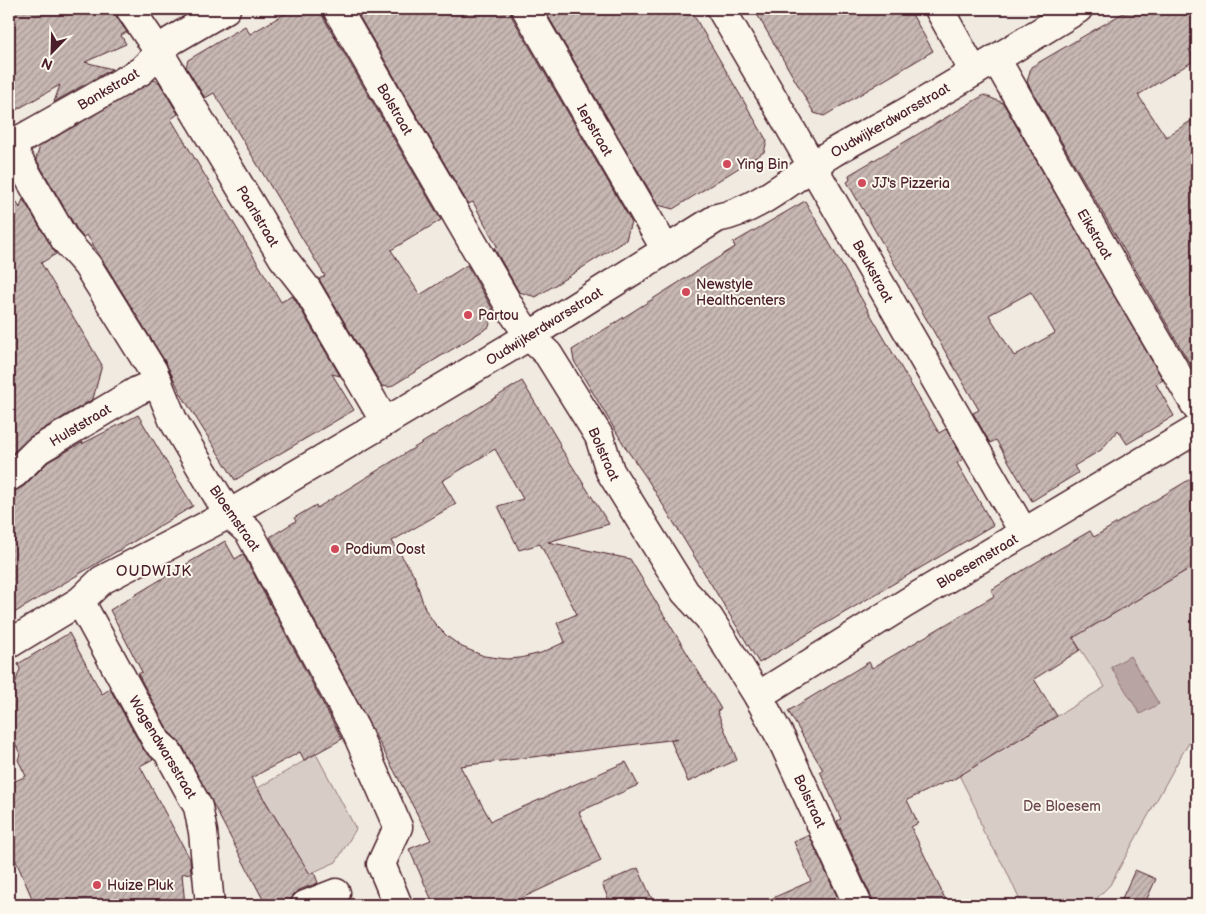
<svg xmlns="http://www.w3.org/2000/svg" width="1206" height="914" viewBox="0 0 1206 914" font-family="'Balsamiq Sans',sans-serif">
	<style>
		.green { fill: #d8ccc6; stroke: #917678 }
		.water { fill: #b8a4a2; stroke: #8c6f72 }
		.building { fill: url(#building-hatch); stroke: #4a1f2b; fill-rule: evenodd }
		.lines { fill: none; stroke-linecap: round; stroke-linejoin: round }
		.minor-casing { stroke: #4a1f2b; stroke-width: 31 }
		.minor { stroke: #fbf7ec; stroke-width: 28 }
		.poi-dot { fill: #d1495b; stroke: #fbf7ec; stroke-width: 2 }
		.labels { text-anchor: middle; stroke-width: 4; stroke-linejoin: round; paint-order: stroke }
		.street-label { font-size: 14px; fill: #4a1f2b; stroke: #fbf7ec }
		.poi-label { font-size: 14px; fill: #4a1f2b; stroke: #fbf7ec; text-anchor: start }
		.park-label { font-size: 14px; fill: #6e4a52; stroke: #fbf7ec }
		.neighbourhood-label { font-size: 15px; letter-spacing: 1px; fill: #4a1f2b; stroke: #fbf7ec }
	</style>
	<defs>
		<pattern id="building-hatch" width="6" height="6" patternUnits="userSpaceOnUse" patternTransform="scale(1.25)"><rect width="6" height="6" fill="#c8b8b3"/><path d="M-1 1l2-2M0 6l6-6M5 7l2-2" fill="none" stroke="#a49592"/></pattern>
	</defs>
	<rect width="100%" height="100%" fill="#f0eae0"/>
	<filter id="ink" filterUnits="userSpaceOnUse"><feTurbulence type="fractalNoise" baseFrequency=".02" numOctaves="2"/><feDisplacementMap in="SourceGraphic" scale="10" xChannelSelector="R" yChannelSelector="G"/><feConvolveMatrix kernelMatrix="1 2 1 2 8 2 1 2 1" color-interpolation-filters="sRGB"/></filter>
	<g filter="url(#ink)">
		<!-- green -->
		<g class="green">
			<path d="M1197,564V731L1182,754L1110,885L1090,905H1022L1005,868L983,831L976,809L955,767L978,764L1105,687L1072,636L1093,626Z"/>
			<path d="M316,754L356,829L336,862L309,874L258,788Z"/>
		</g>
		<!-- water -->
		<path class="water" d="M1130,656L1159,704L1140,714L1111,667Z"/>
		<!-- building -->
		<g class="building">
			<path d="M9,9H115L117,18L127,32L121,35L126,44L85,62L112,69L54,102L60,85L9,114Z"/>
			<path d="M293,9H321L323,17L441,220L391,250L420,295L467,265L493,310L489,327L390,387L382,386L319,279L325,276L214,93L205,98L186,67L188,60L245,26L250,34Z"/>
			<path d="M355,9H510L512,17L631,221L626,240L536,297L519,292L494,248L497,246L473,202L468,204Z"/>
			<path d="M544,9H690L767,141L764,152L673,209L658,205Z"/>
			<path d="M754,9H909L933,51L824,116L814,113Z"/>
			<path d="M1130,9H1197V45L1189,50L1195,60L1138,95L1166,137L1197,117V220L1190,224L1197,237V360L1190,364L1027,82L1031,67Z"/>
			<path d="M154,80L159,82L178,114L171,119L281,302L292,296L294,298L340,376L332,374L354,410L235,480L181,394L166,363L87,235L83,237L78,231L36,159L40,146Z"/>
			<path d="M984,95L1003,103L1163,380L1156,384L1174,416L1127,444L1118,430L1101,450L1074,466L1078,473L1032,501L996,440L990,443L973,413L979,410L847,182L850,180L849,175ZM1031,292L1055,333L1014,356L989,315Z"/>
			<path d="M9,190L20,208L23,199L56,254L41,263L102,365L93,399L30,437L9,457Z"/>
			<path d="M805,201L939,433L946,429L963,459L957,463L993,525L759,663L646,477L627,450L574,361L572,350L735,247L733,243Z"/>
			<path d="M522,381L560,444L559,445L609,524L548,542L630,559L721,709L717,711L737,760L688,782L671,741L677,739L460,766L491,821L626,762L638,785L579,812L601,861L520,899L522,905H434L409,849L431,840L270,537L296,521L294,518L316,505L317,508ZM495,449L523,499L498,506L519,550L540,544L577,614L557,623L565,642L541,653L520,658L506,659L484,656L462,647L448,637L435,624L425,609L414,575L392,541L456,504L442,481Z"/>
			<path d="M138,415L193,506L9,616V492L17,490L24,486L48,462L83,442L82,444Z"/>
			<path d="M1197,475V564L1073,638L1080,650L1034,679L1057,716L951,781L950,780L907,800L918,823L911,827L948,905H873L872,898L837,821L841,819L820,771L823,770L788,711L869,662L872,668L994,596L991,590L1030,566L1090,531L1094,537Z"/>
			<path d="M225,541L235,559L243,554L342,739L304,760L300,752L251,778L310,874L314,872L318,883L299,890L293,895L290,905H266L182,745L169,732L138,674L142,672L110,610Z"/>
			<path d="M69,633L102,694L110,689L143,749L153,759L140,766L190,859L191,873L182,874L185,905H35L9,845V784L26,776L18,760L20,754L9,730V701L20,669L18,664Z"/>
			<path d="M809,835L841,905H757L811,881L794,842Z"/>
			<path d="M638,868L652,899L639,905H611L602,884Z"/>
			<path d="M1135,870L1156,879L1144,905H1119Z"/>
		</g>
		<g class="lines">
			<!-- minor casing -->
			<g class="minor-casing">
				<g id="minor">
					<path d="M130,9L159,52L283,258L307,289L385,422"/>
					<path d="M337,9L514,314L529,336L548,354L599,436L610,471L685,592L709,618L758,696L782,740L858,905"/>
					<path d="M526,9L666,250"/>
					<path d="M721,9C823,183 923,358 1024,533"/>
					<path d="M939,9L974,72"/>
					<path d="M996,59L1107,254L1197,408"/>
					<path d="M10,145L65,240L87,265L153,371L173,420L217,495L229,514L249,532L355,729L398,827L381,864L398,905"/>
					<path d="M9,146L141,71L171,41L226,9"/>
					<path d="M9,477L15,473L38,450L137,391L158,382"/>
					<path d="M80,601L157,742L168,752L198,807L203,832L210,905"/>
					<path d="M9,644L80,601L102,580L229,514L385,422L529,336L717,218C760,210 796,175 832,153C859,137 888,123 915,107C970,75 1024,42 1078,9"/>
					<path d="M758,696L906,603L1197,429"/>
					<path d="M305,905L336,893"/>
				</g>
			</g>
			<!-- minor -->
			<use href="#minor" class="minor"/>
		</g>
	</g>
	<!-- markers -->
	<g class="poi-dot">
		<circle cx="727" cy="164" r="5"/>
		<circle cx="862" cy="183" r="5"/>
		<circle cx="686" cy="292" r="5"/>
		<circle cx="468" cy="315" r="5"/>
		<circle cx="335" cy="549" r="5"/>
		<circle cx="97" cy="885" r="5"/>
	</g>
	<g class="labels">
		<!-- street labels -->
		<g class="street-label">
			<text transform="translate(108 89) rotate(-30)" y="5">Bankstraat</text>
			<text transform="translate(395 109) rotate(60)" y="5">Bolstraat</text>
			<text transform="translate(890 120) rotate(-30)" y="5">Oudwijkerdwarsstraat</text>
			<text transform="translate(595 130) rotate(60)" y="5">Iepstraat</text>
			<text transform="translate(258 216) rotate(59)" y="5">Paarlstraat</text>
			<text transform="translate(1095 234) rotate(60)" y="5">Eikstraat</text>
			<text transform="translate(873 271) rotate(61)" y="5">Beukstraat</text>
			<text transform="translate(544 326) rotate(-32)" y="5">Oudwijkerdwarsstraat</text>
			<text transform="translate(80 425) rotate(-31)" y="5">Hulststraat</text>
			<text transform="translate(604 454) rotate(66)" y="5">Bolstraat</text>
			<text transform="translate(235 518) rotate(55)" y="5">Bloemstraat</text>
			<text transform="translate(977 561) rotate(-31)" y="5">Bloesemstraat</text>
			<text transform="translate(163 747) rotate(59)" y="5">Wagendwarsstraat</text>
			<text transform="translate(810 801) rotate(65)" y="5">Bolstraat</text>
		</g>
		<!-- poi labels -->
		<g class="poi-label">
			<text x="737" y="169">Ying Bin</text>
			<text x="872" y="188">JJ's Pizzeria</text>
			<text x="696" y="289">Newstyle<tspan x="696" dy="16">Healthcenters</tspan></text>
			<text x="478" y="320">Partou</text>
			<text x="345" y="554">Podium Oost</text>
			<text x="107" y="890">Huize Pluk</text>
		</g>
		<!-- park labels -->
		<g class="park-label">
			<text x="1062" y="811">De Bloesem</text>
		</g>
		<!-- neighbourhood labels -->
		<g class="neighbourhood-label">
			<text x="154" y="576">OUDWIJK</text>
		</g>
	</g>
	<!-- margin -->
	<rect width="1206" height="914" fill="none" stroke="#fbf7ec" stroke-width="30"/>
	<rect x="15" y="15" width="1176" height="884" fill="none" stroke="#4a1f2b" stroke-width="2" filter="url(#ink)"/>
	<!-- north arrow -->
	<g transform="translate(52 52) rotate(203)" stroke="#fbf7ec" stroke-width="4" paint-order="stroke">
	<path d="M0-4L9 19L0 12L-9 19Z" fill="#4a1f2b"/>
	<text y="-8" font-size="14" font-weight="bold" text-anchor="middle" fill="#4a1f2b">N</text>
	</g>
</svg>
